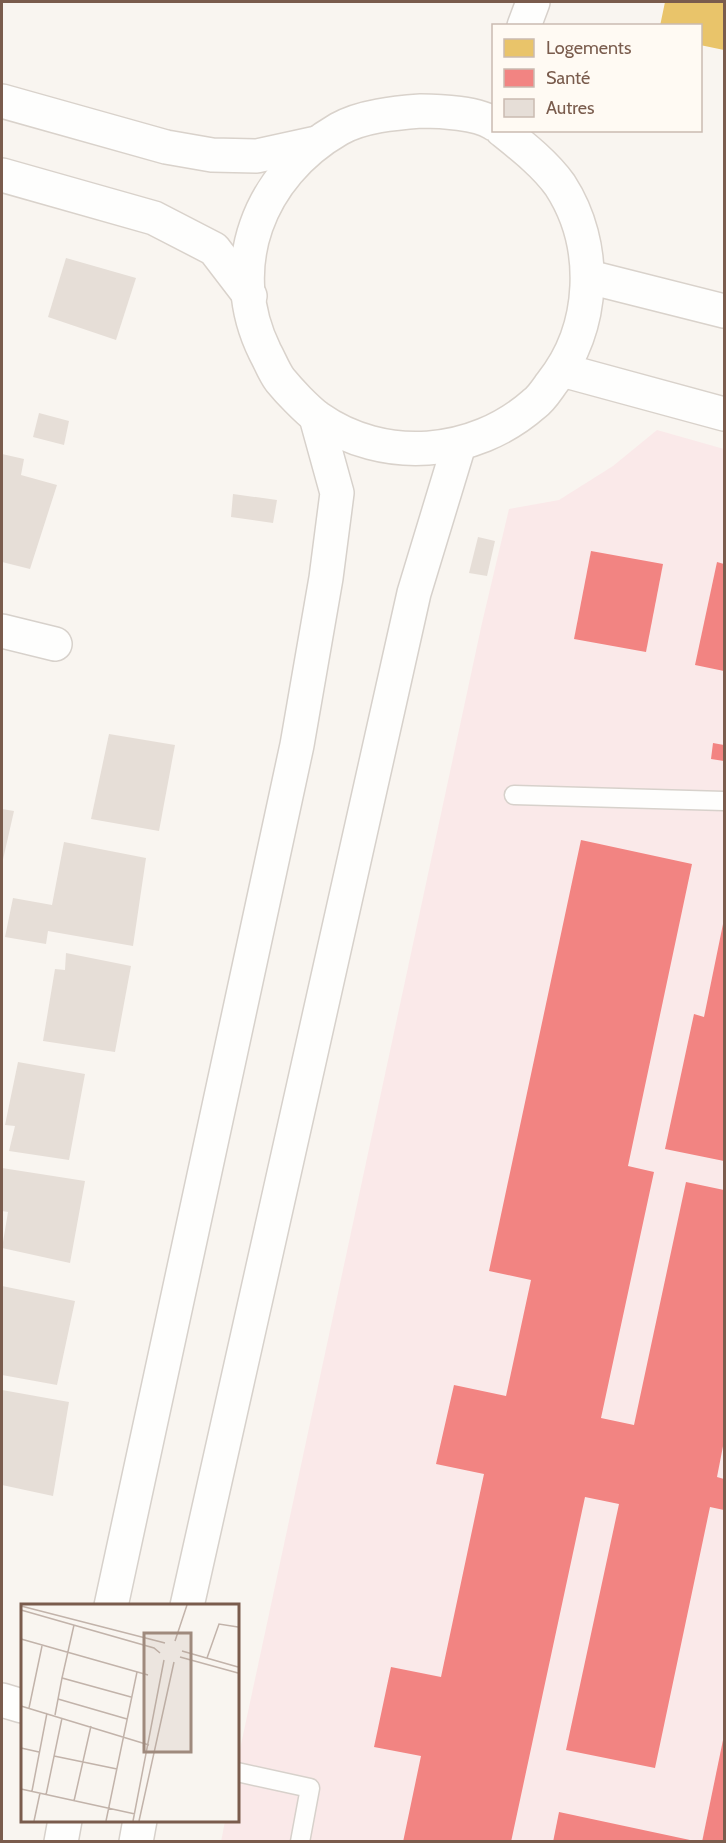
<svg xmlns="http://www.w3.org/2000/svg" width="726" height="1843" viewBox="0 0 726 1843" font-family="Cabin,sans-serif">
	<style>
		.medical { fill: #fae9e9 }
		.homes { fill: #e9c46a }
		.health { fill: #f28482 }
		.building { fill: #e6ded7 }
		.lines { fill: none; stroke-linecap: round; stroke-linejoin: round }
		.service-casing { stroke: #d7d1cb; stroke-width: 21 }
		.minor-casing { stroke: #d7d1cb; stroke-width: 36 }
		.tertiary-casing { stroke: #d7d1cb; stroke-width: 36 }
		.secondary-casing { stroke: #d9d2cb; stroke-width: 36 }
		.service { stroke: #fefefd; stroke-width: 18 }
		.minor { stroke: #fefefd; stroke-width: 33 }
		.tertiary { stroke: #fefefd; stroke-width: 33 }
		.secondary { stroke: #fefefd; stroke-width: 33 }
		.inset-road { fill: none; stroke: #c2b3aa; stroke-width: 1.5 }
		.view { fill: #9f8a7d; fill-opacity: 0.15; stroke: #9f8a7d; stroke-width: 3 }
		.inset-edge { fill: none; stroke: #7a5c4d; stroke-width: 3 }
	</style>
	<rect width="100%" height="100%" fill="#f9f5f0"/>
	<!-- medical -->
	<path class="medical" d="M657,430L724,449V1841L221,1842L225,1821L237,1820V1763L482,623L509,509L559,500L613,466Z"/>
	<!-- homes -->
	<path class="homes" d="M665,2H724V50L700,45V26H660Z"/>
	<!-- health -->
	<g class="health">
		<path d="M591,551L663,564L646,652L574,639Z"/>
		<path d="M717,562L724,564V671L695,665Z"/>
		<path d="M713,743L724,745V761L711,759Z"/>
		<path d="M581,840L692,864L628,1166L654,1172L601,1418L634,1425L686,1182L724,1190V1441L717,1477L724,1479V1510L710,1507L655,1768L566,1750L619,1504L585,1497L511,1842H403L421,1756L374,1747L391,1667L441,1677L484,1474L436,1464L454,1385L506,1396L531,1280L489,1271Z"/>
		<path d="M723,924H724V1161L665,1149L694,1014L704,1017Z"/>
		<path d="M723,1740L724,1842H702Z"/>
		<path d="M559,1812L690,1840V1842H553Z"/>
	</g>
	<!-- building -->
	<g class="building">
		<path d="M66,258L136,278L116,340L48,317Z"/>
		<path d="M39,413L69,421L64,445L33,437Z"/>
		<path d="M2,454L24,459L21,475L57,485L30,569L2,562Z"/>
		<path d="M233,494L277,500L273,523L231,517Z"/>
		<path d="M478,537L495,541L487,576L469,573Z"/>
		<path d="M109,734L175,745L159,831L91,819Z"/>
		<path d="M2,809L14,811L2,864Z"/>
		<path d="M64,842L146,858L133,946L48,931L46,944L5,937L13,898L52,905Z"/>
		<path d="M66,953L131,966L115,1052L43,1041L55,969L65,970Z"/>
		<path d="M18,1062L85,1074L69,1160L9,1151L15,1126L5,1125Z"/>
		<path d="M2,1168L85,1181L70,1263L2,1248L8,1212L2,1211Z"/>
		<path d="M2,1286L75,1301L57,1385L2,1375Z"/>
		<path d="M2,1390L69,1402L53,1496L2,1485Z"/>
	</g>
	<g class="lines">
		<!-- service casing -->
		<g class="service-casing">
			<g id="service">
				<path d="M514,795L724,801"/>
				<path d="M237,1772L310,1788L300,1842"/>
			</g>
		</g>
		<!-- minor casing -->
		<g class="minor-casing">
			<g id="minor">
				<path d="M524,26L533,2"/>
				<path d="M2,631L55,644"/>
				<path d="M2,1700L22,1706"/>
			</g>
		</g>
		<!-- tertiary casing -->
		<g class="tertiary-casing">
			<g id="tertiary">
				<path d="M111,1606L297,745L326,578L337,493L316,417"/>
				<path d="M187,1606L414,593L459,445"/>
				<path d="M61,1842L65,1820"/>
				<path d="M136,1842L140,1820"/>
			</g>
		</g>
		<!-- secondary casing -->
		<g class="secondary-casing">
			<g id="secondary">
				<path d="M2,101L166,147L212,155L257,156L316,143"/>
				<path d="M494,124C479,113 440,111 421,111C395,113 362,116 339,129C259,175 223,267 265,352C270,361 274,372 280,380C289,391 306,409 318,418C383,464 474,457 534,404C541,399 546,391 551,384C596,328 599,245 560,185C545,164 522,146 502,130"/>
				<path d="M2,175L154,218L214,249L250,296"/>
				<path d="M589,277L724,311"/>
				<path d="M562,370L724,414"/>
			</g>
		</g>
		<!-- service -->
		<use href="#service" class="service"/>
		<!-- minor -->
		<use href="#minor" class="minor"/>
		<!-- tertiary -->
		<use href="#tertiary" class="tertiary"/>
		<!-- secondary -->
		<use href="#secondary" class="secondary"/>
	</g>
	<!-- overview -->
	<g transform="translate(21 1604)">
		<rect width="218" height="218" fill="#f9f5f0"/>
		<path class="inset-road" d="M0,2L144,39M0,6L133,44L139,49M0,35L127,71M154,37L166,1M161,47L217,63M159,53L217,69M186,54L198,20L217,23M41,74L53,21M37,95L106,115M0,102L128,141M8,104L21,42M34,111L41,74L110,93M0,144L18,148M33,152L96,165M0,185L114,210M11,187L26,109M25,191L41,114M53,197L70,122M13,217L19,189M85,217L116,68M112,217L143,56M118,217L153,58"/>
		<path class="view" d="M123,29H170V148H123Z"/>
		<rect width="218" height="218" class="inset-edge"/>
	</g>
	<!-- border -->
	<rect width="726" height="1843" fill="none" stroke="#7a5c4d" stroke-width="6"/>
	<!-- legend -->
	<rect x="492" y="24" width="210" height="108" fill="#fffaf3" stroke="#cabbb1" stroke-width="1.5"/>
	<rect x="504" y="39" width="30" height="18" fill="#e9c46a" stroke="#cabbb1" stroke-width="1.5"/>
	<text x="546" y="54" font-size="18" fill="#7a5c4d">Logements</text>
	<rect x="504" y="69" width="30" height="18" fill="#f28482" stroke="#cabbb1" stroke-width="1.5"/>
	<text x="546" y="84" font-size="18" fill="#7a5c4d">Santé</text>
	<rect x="504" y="99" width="30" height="18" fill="#e6ded7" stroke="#cabbb1" stroke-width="1.5"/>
	<text x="546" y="114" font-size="18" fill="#7a5c4d">Autres</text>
</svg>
